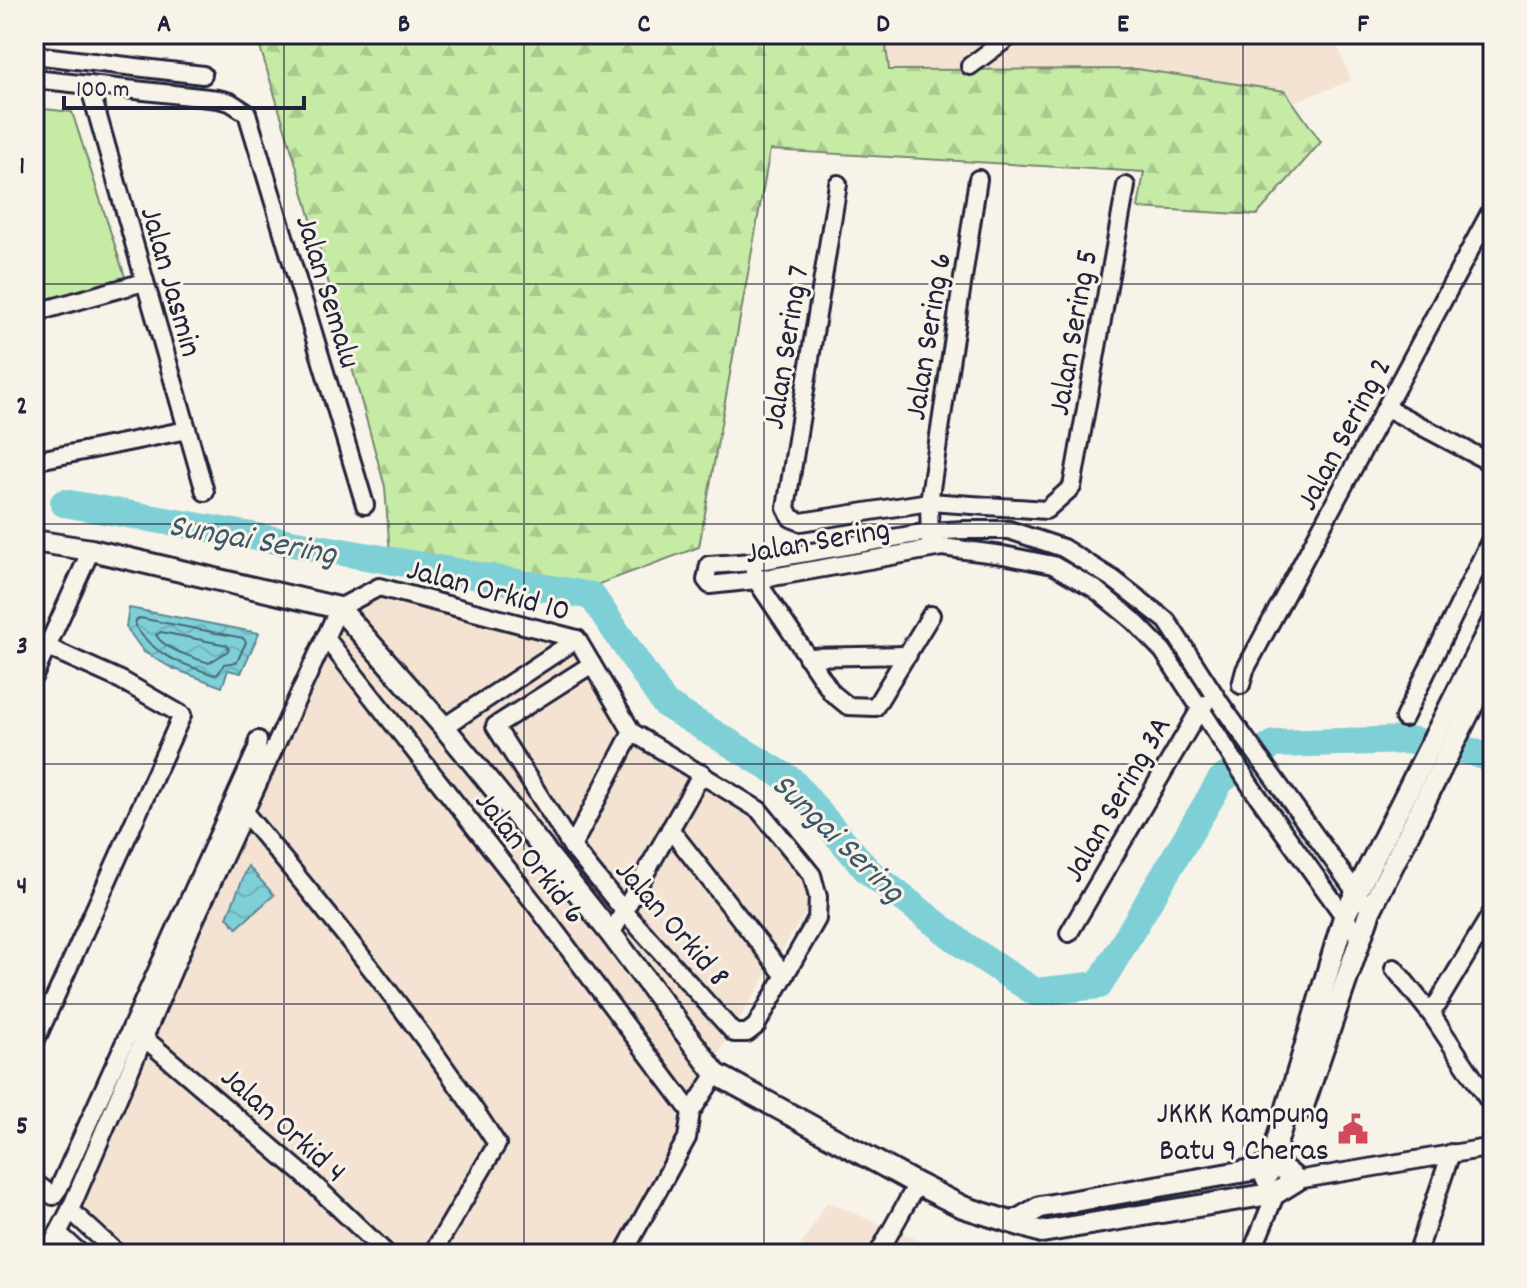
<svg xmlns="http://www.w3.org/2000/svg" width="1527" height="1288" viewBox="0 0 1527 1288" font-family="Dekko,sans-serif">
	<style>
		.built { fill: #f4e2d2 }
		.forest { fill: url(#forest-firs); stroke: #748670; stroke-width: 2 }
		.pitch { fill: #c6eba5; stroke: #748670; stroke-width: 2 }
		.water { fill: url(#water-waves); stroke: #5a8a98; stroke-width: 2 }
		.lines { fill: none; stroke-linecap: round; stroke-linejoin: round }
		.shore { stroke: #476879; stroke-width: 2 }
		.river { stroke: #7fd0d6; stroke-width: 28 }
		.minor-casing { stroke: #22223b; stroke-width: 22 }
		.tertiary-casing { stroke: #22223b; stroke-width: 26 }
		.minor { stroke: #f7f3e8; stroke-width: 16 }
		.tertiary { stroke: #f7f3e8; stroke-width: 20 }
		.grid { fill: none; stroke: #22223b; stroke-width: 2; stroke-opacity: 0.55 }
		.labels { text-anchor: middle; stroke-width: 6; stroke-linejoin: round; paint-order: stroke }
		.street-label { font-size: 32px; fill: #22223b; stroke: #f7f3e8 }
		.poi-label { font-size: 32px; fill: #22223b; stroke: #f7f3e8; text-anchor: end }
		.water-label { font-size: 34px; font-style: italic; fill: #3e566a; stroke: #f7f3e8 }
		.neatline { fill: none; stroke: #22223b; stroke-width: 3 }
		.grid-label { font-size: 26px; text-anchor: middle; font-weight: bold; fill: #22223b }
	</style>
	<defs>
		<pattern id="forest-firs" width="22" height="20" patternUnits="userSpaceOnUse" patternTransform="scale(2)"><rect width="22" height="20" fill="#c6eba5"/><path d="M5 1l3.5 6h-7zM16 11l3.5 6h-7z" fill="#aac98f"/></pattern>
		<pattern id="water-waves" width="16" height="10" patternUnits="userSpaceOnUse" patternTransform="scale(2)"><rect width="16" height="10" fill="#7fd0d6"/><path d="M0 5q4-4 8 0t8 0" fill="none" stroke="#6db2b9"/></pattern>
	</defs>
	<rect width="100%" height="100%" fill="#f7f3e8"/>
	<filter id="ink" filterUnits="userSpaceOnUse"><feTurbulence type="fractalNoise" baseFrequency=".0125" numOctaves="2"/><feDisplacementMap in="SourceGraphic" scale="16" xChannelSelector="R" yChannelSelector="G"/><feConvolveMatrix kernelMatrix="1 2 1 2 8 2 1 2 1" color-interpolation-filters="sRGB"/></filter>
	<g filter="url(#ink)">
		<!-- built -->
		<g class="built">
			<path d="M792,34H1333L1351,81L1293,102L1285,91L1137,69L889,70L791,36Z"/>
			<path d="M378,595L574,647L624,734L755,813L808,878L813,900L684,1109L678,1143L615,1254H126L76,1209L152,1034L338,622L349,610Z"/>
			<path d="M827,1202L952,1254H796Z"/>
		</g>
		<!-- forest -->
		<path class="forest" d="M256,34H792V36L885,38L889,70L1137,69L1285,91L1321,142L1257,215L1138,208L1144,172L770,150L699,547L591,587L390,554L385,487L294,158Z"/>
		<!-- pitch -->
		<path class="pitch" d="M34,108L72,112L126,280L34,303Z"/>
		<!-- water -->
		<g class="water">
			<path d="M129,608L259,633L241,673L228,670L222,687L172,668L144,652L126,627Z"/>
			<path d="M248,866L274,895L237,928L227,917Z"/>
		</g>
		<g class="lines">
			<!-- shore -->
			<g class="shore">
				<path d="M140,618L243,638L246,642L237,662L224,664L218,674L214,675C180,663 156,657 135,626L136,620Z"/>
				<path d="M161,632L227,645L229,650L209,663C192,657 165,650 156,635Z"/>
			</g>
			<!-- river -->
			<path class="river" d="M64,503L592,596L665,704L791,780L868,871L965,946L1035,992L1099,985L1221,780L1274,744L1409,740L1473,752L1493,760"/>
			<!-- minor casing -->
			<g class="minor-casing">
				<g id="minor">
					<path d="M34,55L203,75"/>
					<path d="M970,66L1013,34"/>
					<path d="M34,79L218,99L230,102L247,113L365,505"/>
					<path d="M89,85L205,492"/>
					<path d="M838,184L786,508L791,518L801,522L929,502L1046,510L1072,487L1126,186"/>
					<path d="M34,313L144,282"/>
					<path d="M1387,408L1493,464"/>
					<path d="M34,461L187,430"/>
					<path d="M930,542L929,502L978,179"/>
					<path d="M754,572L756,580L832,693L848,706L875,707L931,615"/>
					<path d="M325,637L535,904L691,1112"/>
					<path d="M807,657L908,655"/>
					<path d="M34,676L91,550"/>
					<path d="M1241,685L1245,670L1493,207"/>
					<path d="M1404,718L1493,535"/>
					<path d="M444,727L577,639"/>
					<path d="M245,813C334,920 422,1028 497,1144L432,1254"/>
					<path d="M670,829L785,976"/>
					<path d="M572,847L632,732"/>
					<path d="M1069,933L1200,709L1205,704"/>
					<path d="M611,934L702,773"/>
					<path d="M1359,937L1252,788L1163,651L1134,621L1095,589L1053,565L1003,555L942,547L756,580L710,585L706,580L709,565L753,562L928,532L964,530H1009L1063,548L1113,579L1167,621L1222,706L1363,902"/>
					<path d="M1394,968L1431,1014L1493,1107"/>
					<path d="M1431,1014L1493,911"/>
					<path d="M143,1037L304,1175L387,1254"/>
					<path d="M34,1044L182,715L121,680L47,647"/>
					<path d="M1297,1180L1493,1147"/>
					<path d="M34,1182L53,1196L59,1188L257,749L258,740"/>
					<path d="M70,1210L118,1254"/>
					<path d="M58,1233L81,1254"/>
					<path d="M47,1254L70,1210L191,928L339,608L379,587L577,639L632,732L759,810L812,875L818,897L817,919L756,1026L747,1033H734L624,911L572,847L495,726L592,664"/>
					<path d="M623,1254L687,1138L691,1112L716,1074"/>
					<path d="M878,1254L917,1184"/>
					<path d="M1251,1254L1276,1193"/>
					<path d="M1417,1254L1451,1153"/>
				</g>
			</g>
			<!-- tertiary casing -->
			<g class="tertiary-casing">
				<g id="tertiary">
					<path d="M34,541L91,550L339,608L444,727L521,821L611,934L716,1074L917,1184L963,1207L1042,1232L1276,1193L1297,1180L1282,1168L1269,1167L1040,1207L1014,1222"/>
					<path d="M1302,1109L1370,911L1493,664"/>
					<path d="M1266,1178L1344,917L1493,621"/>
				</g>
			</g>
			<!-- minor -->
			<use href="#minor" class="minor"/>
			<!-- tertiary -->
			<use href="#tertiary" class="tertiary"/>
		</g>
	</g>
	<!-- grid -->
	<path class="grid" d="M284,34V1254M524,34V1254M764,34V1254M1003,34V1254M1243,34V1254M34,284H1493M34,524H1493M34,764H1493M34,1004H1493"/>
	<!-- icons -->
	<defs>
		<g id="civic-bare" transform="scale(2.4)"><path d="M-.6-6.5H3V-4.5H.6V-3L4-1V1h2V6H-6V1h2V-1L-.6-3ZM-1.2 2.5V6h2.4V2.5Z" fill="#d1495b" stroke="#f7f3e8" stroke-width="2.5" paint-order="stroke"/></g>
	</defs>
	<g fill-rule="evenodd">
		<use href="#civic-bare" x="1353" y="1129"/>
	</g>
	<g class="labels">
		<!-- street labels -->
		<g class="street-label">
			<text transform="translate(173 281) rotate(74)" y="11">Jalan Jasmin</text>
			<text transform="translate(330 291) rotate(73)" y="11">Jalan Semalu</text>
			<text transform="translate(1071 332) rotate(-80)" y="11">Jalan Sering 5</text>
			<text transform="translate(926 336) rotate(-81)" y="11">Jalan Sering 6</text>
			<text transform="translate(784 347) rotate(-81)" y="11">Jalan Sering 7</text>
			<text transform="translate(1342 433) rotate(-62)" y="11">Jalan Sering 2</text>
			<text transform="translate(817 539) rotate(-10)" y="11">Jalan Sering</text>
			<text transform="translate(489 588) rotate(15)" y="11">Jalan Orkid 10</text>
			<text transform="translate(1115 798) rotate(-60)" y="11">Jalan Sering 3A</text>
			<text transform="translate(532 856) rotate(52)" y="11">Jalan Orkid 6</text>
			<text transform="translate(674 922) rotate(49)" y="11">Jalan Orkid 8</text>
			<text transform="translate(285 1123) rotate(42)" y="11">Jalan Orkid 4</text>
		</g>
		<!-- poi labels -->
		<g class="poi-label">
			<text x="1329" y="1122">JKKK Kampung<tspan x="1329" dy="37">Batu 9 Cheras</tspan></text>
		</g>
		<!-- water labels -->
		<g class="water-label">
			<text transform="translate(253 537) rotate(10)" y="12">Sungai Sering</text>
			<text transform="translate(840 836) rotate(44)" y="12">Sungai Sering</text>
		</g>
	</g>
	<!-- margin -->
	<rect width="1527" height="1288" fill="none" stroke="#f7f3e8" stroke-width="88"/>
	<!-- scale -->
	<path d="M64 96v12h240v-12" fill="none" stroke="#22223b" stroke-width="4"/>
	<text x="76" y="96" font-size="24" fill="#22223b" stroke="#f7f3e8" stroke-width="6" paint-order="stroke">100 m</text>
	<rect x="44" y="44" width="1439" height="1200" class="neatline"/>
	<g class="grid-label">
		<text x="164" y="31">A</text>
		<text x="404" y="31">B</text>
		<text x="644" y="31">C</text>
		<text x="883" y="31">D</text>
		<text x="1123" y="31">E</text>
		<text x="1363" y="31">F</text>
		<text x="22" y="173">1</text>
		<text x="22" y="413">2</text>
		<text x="22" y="653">3</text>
		<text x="22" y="893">4</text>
		<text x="22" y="1133">5</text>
	</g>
</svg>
